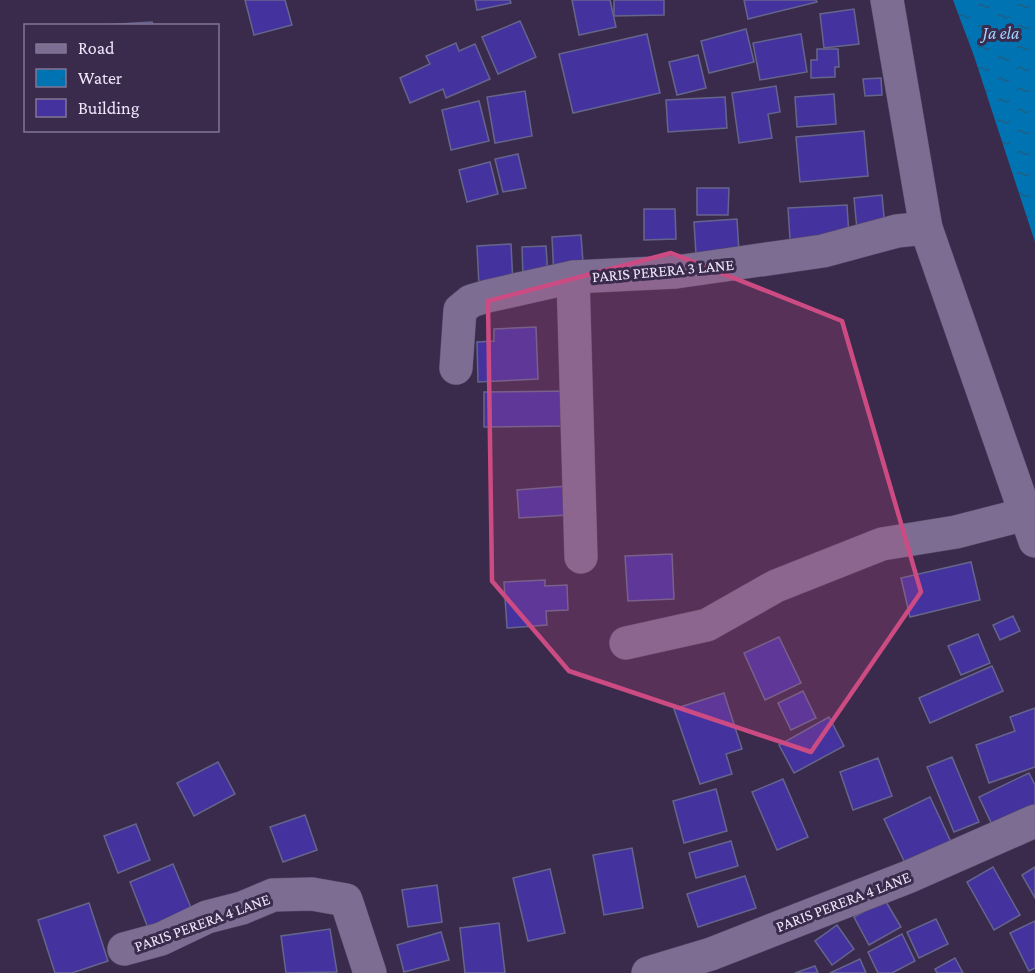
<svg xmlns="http://www.w3.org/2000/svg" width="1035" height="973" viewBox="0 0 1035 973" font-family="'Crimson Pro',serif">
	<style>
		.water { fill: url(#water-ripples) }
		.building { fill: #44339e; stroke: #65658c; stroke-width: 1.5 }
		.lines { fill: none; stroke-linecap: round; stroke-linejoin: round }
		.minor-casing { stroke: #564a66; stroke-width: 34 }
		.minor { stroke: #7d6d93; stroke-width: 33 }
		.marked { fill: #cd4b83; fill-opacity: 0.2; stroke: #cd4b83; stroke-width: 4.5; stroke-linejoin: round }
		.labels { text-anchor: middle; stroke-width: 6; stroke-linejoin: round; paint-order: stroke }
		.street-label { font-size: 16px; fill: #eee5fb; stroke: #3a2b4d }
		.water-label { font-size: 18px; font-style: italic; fill: #a0d1fb; stroke: #3a2b4d }
	</style>
	<defs>
		<pattern id="water-ripples" width="26" height="14" patternUnits="userSpaceOnUse" patternTransform="scale(1.5)"><rect width="26" height="14" fill="#0073b3"/><path d="M2 4q2-2 4 0t4 0M15 11q2-2 4 0t4 0" fill="none" stroke="#205e84"/></pattern>
	</defs>
	<rect width="100%" height="100%" fill="#3a2b4d"/>
	<!-- water -->
	<path class="water" d="M953,0H1035V242L974,56Z"/>
	<!-- building -->
	<g class="building">
		<path d="M245,0H285L292,25L254,35Z"/>
		<path d="M475,0H510L511,3L477,10Z"/>
		<path d="M572,0H610L616,27L579,35Z"/>
		<path d="M614,0H664V15L614,16Z"/>
		<path d="M744,0H816L817,2L748,19Z"/>
		<path d="M854,9L859,44L824,48L820,14Z"/>
		<path d="M520,21L536,57L498,74L482,37Z"/>
		<path d="M152,22L153,26H103V25Z"/>
		<path d="M746,29L754,62L709,73L701,41Z"/>
		<path d="M647,34L660,93L573,113L559,54Z"/>
		<path d="M801,34L807,72L760,80L753,43Z"/>
		<path d="M456,43L459,51L475,44L490,79L446,98L443,89L410,103L400,78L430,64L426,56Z"/>
		<path d="M817,49H838L839,67H835V77L811,78V60H817Z"/>
		<path d="M698,55L706,88L677,95L669,62Z"/>
		<path d="M881,78L882,95L865,96L863,79Z"/>
		<path d="M776,86L780,112L768,114L772,138L739,143L732,93Z"/>
		<path d="M525,91L532,136L495,143L487,97Z"/>
		<path d="M834,94L836,124L797,127L795,97Z"/>
		<path d="M725,97L727,128L668,132L666,100Z"/>
		<path d="M479,101L489,141L451,150L442,110Z"/>
		<path d="M864,131L868,176L800,182L796,137Z"/>
		<path d="M518,154L526,188L503,192L495,159Z"/>
		<path d="M490,162L498,194L467,202L459,170Z"/>
		<path d="M697,188H729L728,215H697Z"/>
		<path d="M882,195L886,238L858,240L854,198Z"/>
		<path d="M847,205L850,251L791,254L788,208Z"/>
		<path d="M644,209H675L676,239L644,240Z"/>
		<path d="M737,219L739,253L696,255L694,222Z"/>
		<path d="M581,235L584,276L554,278L552,237Z"/>
		<path d="M511,244L513,284L479,286L477,246Z"/>
		<path d="M546,246L548,277L523,278L522,247Z"/>
		<path d="M536,327L538,379L478,382L477,342L494,341V329Z"/>
		<path d="M569,391V426L484,427V392Z"/>
		<path d="M567,486L569,515L519,518L517,490Z"/>
		<path d="M672,554L674,599L628,601L625,556Z"/>
		<path d="M971,562L980,600L910,617L901,578Z"/>
		<path d="M545,580V586L567,585L568,610L546,611L547,625L507,628L504,582Z"/>
		<path d="M1013,616L1020,631L1000,640L993,625Z"/>
		<path d="M978,634L990,663L961,675L948,646Z"/>
		<path d="M779,637L801,683L765,700L744,653Z"/>
		<path d="M992,666L1003,691L930,723L919,698Z"/>
		<path d="M803,691L816,718L791,730L778,703Z"/>
		<path d="M724,693L742,749L726,754L732,774L700,784L674,709Z"/>
		<path d="M1035,708V767L989,783L976,745L1015,731L1010,717Z"/>
		<path d="M829,717L844,746L794,773L779,745Z"/>
		<path d="M952,757L979,822L954,832L927,767Z"/>
		<path d="M878,758L892,796L853,810L840,772Z"/>
		<path d="M218,762L235,794L194,816L177,783Z"/>
		<path d="M1029,773L1035,785V815L996,833L979,797Z"/>
		<path d="M783,779L808,837L777,850L752,792Z"/>
		<path d="M716,789L727,831L684,843L673,801Z"/>
		<path d="M930,797L951,842L905,863L884,819Z"/>
		<path d="M305,815L317,850L283,862L270,827Z"/>
		<path d="M136,824L150,860L118,873L104,836Z"/>
		<path d="M731,841L738,866L696,878L689,853Z"/>
		<path d="M632,848L643,908L604,915L593,855Z"/>
		<path d="M173,864L194,915L150,933L130,882Z"/>
		<path d="M993,867L1020,915L994,930L967,882Z"/>
		<path d="M1035,867V898L1022,875Z"/>
		<path d="M550,869L565,933L528,941L513,878Z"/>
		<path d="M745,876L756,908L698,927L687,894Z"/>
		<path d="M437,885L442,922L408,927L402,890Z"/>
		<path d="M885,900L901,927L869,945L854,917Z"/>
		<path d="M89,903L108,961L72,973H55L38,920Z"/>
		<path d="M936,919L948,944L919,958L907,932Z"/>
		<path d="M1035,921V968L1029,971L1010,933Z"/>
		<path d="M499,923L505,973H465L460,928Z"/>
		<path d="M837,925L854,949L832,965L815,941Z"/>
		<path d="M330,929L337,972L286,973L281,936Z"/>
		<path d="M441,932L449,960L404,972L397,945Z"/>
		<path d="M902,934L915,961L892,973H878L868,952Z"/>
		<path d="M955,958L963,973H937L935,969Z"/>
		<path d="M860,959L866,973H830Z"/>
		<path d="M815,966L818,973H795Z"/>
	</g>
	<g class="lines">
		<!-- minor casing -->
		<g class="minor-casing">
			<g id="minor">
				<path d="M887,0L926,228L1035,541"/>
				<path d="M573,277L581,557"/>
				<path d="M456,368L460,310L471,301L488,296L573,277L676,272L823,251L897,231L926,228"/>
				<path d="M626,643L707,625L776,586L882,544L956,532L1026,514"/>
				<path d="M124,949L161,939L207,917L242,908L273,895L312,894L346,900L370,973"/>
				<path d="M648,973L711,954L908,877L1035,821"/>
			</g>
		</g>
		<!-- minor -->
		<use href="#minor" class="minor"/>
	</g>
	<!-- marked area -->
	<path class="marked" d="M671,253L842,321L921,592L811,752L569,671L492,581L488,301Z"/>
	<g class="labels">
		<!-- street labels -->
		<g class="street-label">
			<text transform="translate(663 270) rotate(-5)" y="6">PARIS PERERA 3 LANE</text>
			<text transform="translate(843 901) rotate(-21)" y="6">PARIS PERERA 4 LANE</text>
			<text transform="translate(202 922) rotate(-20)" y="6">PARIS PERERA 4 LANE</text>
		</g>
		<!-- water labels -->
		<g class="water-label">
			<text x="1001" y="39">Ja ela</text>
		</g>
	</g>
	<!-- legend -->
	<rect x="24" y="24" width="195" height="108" fill="#3a2b4d" stroke="#827593" stroke-width="1.5"/>
	<rect x="36" y="44" width="30" height="9" fill="#7d6d93" stroke="#827593" stroke-width="1.5"/>
	<text x="78" y="54" font-size="18" fill="#eee5fb">Road</text>
	<rect x="36" y="69" width="30" height="18" fill="url(#water-ripples)" stroke="#827593" stroke-width="1.5"/>
	<text x="78" y="84" font-size="18" fill="#eee5fb">Water</text>
	<rect x="36" y="99" width="30" height="18" fill="#44339e" stroke="#827593" stroke-width="1.5"/>
	<text x="78" y="114" font-size="18" fill="#eee5fb">Building</text>
</svg>
